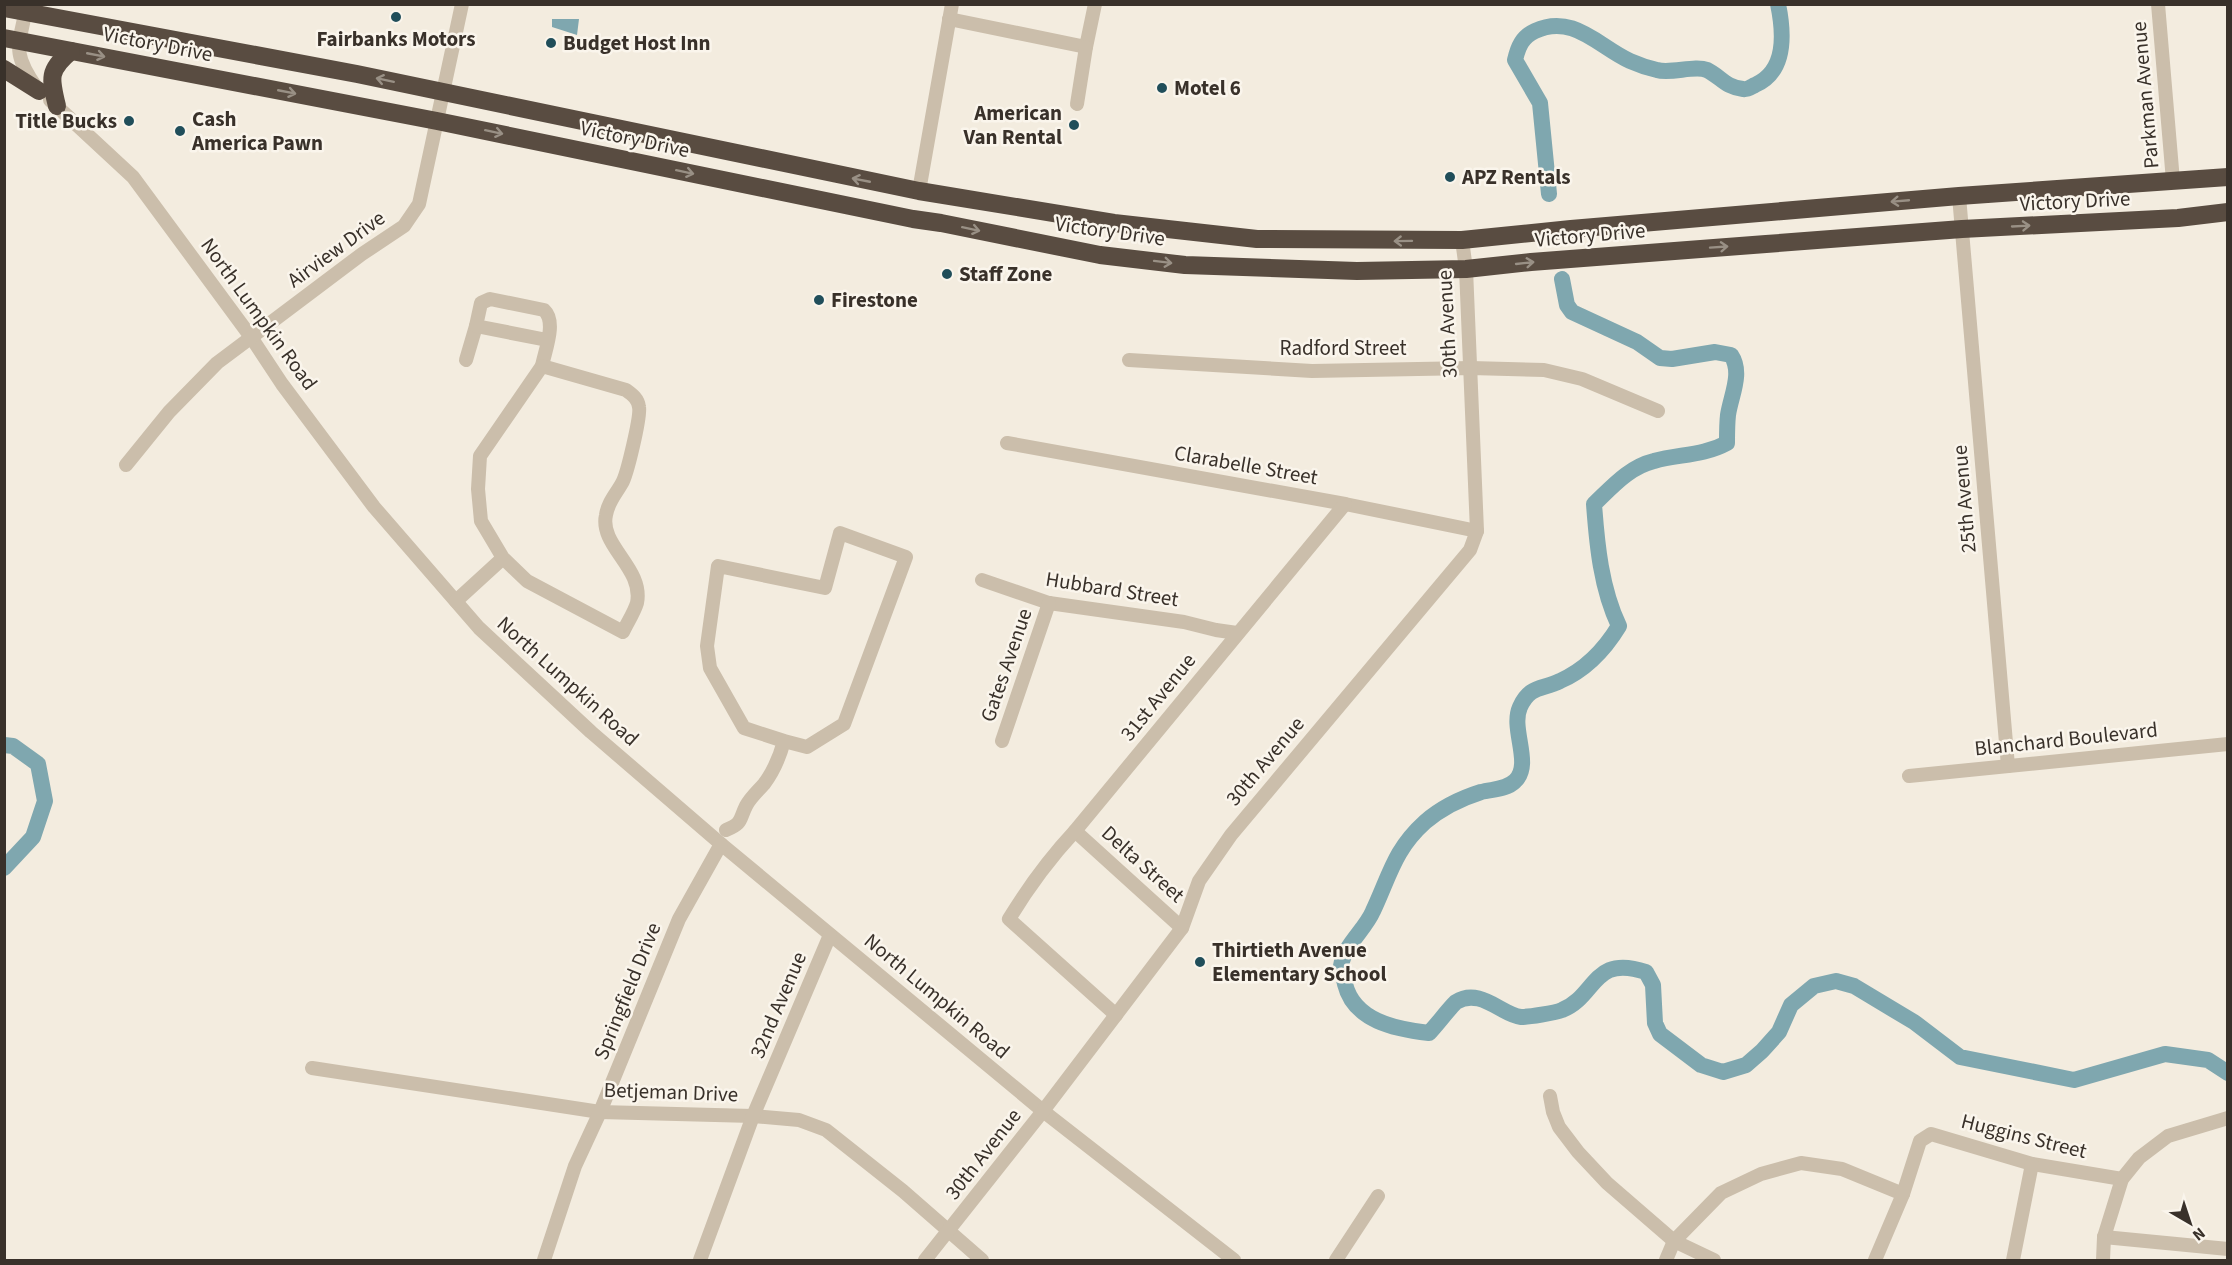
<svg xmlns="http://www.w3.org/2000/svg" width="2232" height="1265" viewBox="0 0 2232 1265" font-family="'Source Sans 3',sans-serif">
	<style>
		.water { fill: #7fa7af }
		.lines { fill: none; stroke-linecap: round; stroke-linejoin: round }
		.river { stroke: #7fa7af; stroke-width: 16 }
		.minor { stroke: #cbbeab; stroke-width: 14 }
		.highway { stroke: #594c41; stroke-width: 18 }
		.oneway { stroke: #999085 }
		.poi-dot { fill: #204e5a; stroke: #faf5ec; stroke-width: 2 }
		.labels { text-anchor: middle; stroke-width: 5; stroke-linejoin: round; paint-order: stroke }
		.poi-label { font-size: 21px; font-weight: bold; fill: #39312a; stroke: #faf5ec; text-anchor: start }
		.street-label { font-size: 21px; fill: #39312a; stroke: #faf5ec }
	</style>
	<rect width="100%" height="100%" fill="#f3ecdf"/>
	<!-- water -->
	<path class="water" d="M552,19H579L577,35L552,27Z"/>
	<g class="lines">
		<!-- river -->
		<g class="river">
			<path d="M1549,194L1540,103L1515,60C1518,47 1522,37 1535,31C1573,13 1599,47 1630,61C1639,65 1648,68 1657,70C1671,74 1695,65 1707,70C1721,77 1725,87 1743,89C1747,90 1751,87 1755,85C1787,71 1784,33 1778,4"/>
			<path d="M1562,279L1567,305L1572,312L1637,342L1660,358L1672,359L1715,352L1731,355C1743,373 1731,395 1728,415C1727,424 1727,434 1727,443C1703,456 1679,454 1654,461C1629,467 1612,487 1594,504C1597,545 1601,588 1619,626C1605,649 1585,670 1560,681C1542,690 1530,685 1520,707C1510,729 1533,764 1515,781C1506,790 1492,789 1481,792C1462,798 1440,809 1425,822C1394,850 1390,875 1373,911C1365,930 1344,945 1341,966C1341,971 1344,979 1345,984C1354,1021 1395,1029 1429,1033C1435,1027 1452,1005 1456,1002C1480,987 1502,1015 1521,1017C1528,1017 1555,1013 1562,1010C1597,996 1592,954 1646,972L1653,985L1655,1023L1660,1034L1701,1065L1723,1072L1746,1065L1762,1051L1779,1032L1791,1005L1814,986L1836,981L1854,986L1914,1022L1960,1057L2074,1080L2165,1054L2208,1060L2228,1073"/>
			<path d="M4,745L13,746L38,764L45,801L33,837L4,868"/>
		</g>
		<!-- minor -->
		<g class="minor">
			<path d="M27,4C20,44 10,50 36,87"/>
			<path d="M2158,4L2173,181"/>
			<path d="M949,19L1086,47L1095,4"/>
			<path d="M50,100L133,177L251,337L282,384L374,507L479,628L591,732L721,844L1043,1111L1234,1260"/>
			<path d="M1077,104L1086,47"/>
			<path d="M919,191L952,4"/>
			<path d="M1959,196L2008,766"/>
			<path d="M466,360L476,326"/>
			<path d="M1129,360L1312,371L1471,368L1544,370L1582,379L1658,411"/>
			<path d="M542,366C545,350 557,322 544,310L490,299L481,303L476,326L547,340"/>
			<path d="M1007,443L1345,504L1477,531"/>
			<path d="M126,465L169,412L217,363L362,254L404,226L419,204L462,4"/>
			<path d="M982,580L1049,603L1184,622L1216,630L1237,633"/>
			<path d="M456,601L503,558L527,581L623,632C627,623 634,613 637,603C644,568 599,546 606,515C608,502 616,494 622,483C627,475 641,416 639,407C638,399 633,395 626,390L542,366L480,456L478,489L481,521L503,558"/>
			<path d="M1002,741L1049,603"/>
			<path d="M1909,776L2228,744"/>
			<path d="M726,830C743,823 739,820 746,806C750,798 758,791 764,784C773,772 780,756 784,741L807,747L844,724L906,557L840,533L825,588L718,566L707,646L710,668L744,728L784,741"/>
			<path d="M1075,831L1182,928"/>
			<path d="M1116,1015L1009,919C1029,886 1048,860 1075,831L1345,504"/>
			<path d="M312,1068L600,1112L753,1116L799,1120L826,1130L903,1191L982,1260"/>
			<path d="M1550,1096L1553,1112L1559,1127L1578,1152L1607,1183L1674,1241L1714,1260"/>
			<path d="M2104,1237L2228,1249"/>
			<path d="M544,1260L575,1166L600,1112L679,919L721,844"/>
			<path d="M700,1260L753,1116L830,935"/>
			<path d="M925,1260L1043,1111L1182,928L1199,881L1231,835L1470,550L1477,531L1466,269L1462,240"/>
			<path d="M1336,1260L1378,1196"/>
			<path d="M1666,1260L1674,1241L1721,1193L1761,1174L1801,1163L1842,1169L1903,1194"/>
			<path d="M1875,1260L1903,1194L1920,1141L1931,1134L2032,1164L2122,1179"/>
			<path d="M2013,1260L2032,1164"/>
			<path d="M2103,1260L2104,1237L2122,1179L2139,1158L2168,1136L2228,1118"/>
		</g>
		<!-- highway -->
		<g class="highway">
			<path d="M4,8L357,74L919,191L1114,223L1257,239L1462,240L1571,229L1959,196L2228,177"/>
			<path d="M4,38L437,121L913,219L941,223L1100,255L1185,265L1357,271L1466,269L1531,262L1766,244L1962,229L2178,218L2228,212"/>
			<path d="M4,69L39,91"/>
			<path d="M57,106C50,78 48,70 71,51"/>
		</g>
	</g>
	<!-- one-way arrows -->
	<defs><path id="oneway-shaft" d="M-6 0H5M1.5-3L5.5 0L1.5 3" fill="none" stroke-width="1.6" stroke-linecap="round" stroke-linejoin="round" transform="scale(1.5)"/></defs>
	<g class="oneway">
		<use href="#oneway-shaft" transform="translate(96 55) rotate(11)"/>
		<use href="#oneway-shaft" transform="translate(385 80) rotate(-168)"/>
		<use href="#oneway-shaft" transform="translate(287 92) rotate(11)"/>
		<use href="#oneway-shaft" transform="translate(494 132) rotate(12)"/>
		<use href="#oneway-shaft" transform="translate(685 172) rotate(12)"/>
		<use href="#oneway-shaft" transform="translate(861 180) rotate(-169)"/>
		<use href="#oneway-shaft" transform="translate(1900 201) rotate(175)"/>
		<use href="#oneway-shaft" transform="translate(2021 226) rotate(-3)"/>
		<use href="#oneway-shaft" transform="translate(971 229) rotate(12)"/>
		<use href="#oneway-shaft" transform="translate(1403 241) rotate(179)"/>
		<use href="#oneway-shaft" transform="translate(1719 247) rotate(-4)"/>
		<use href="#oneway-shaft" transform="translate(1163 262) rotate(7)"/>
		<use href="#oneway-shaft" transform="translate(1525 263) rotate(-6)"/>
	</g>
	<!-- markers -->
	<g class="poi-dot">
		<circle cx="396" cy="17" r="6"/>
		<circle cx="551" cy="43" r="6"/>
		<circle cx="1162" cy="88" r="6"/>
		<circle cx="129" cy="121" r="6"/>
		<circle cx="1074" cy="125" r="6"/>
		<circle cx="180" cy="131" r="6"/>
		<circle cx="1450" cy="177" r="6"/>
		<circle cx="947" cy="274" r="6"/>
		<circle cx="819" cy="300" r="6"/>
		<circle cx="1200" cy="962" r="6"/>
	</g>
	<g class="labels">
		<!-- poi labels -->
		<g class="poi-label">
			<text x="396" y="46" text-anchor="middle">Fairbanks Motors</text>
			<text x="563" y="50">Budget Host Inn</text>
			<text x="1174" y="95">Motel 6</text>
			<text x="1062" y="120" text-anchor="end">American<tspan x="1062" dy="24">Van Rental</tspan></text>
			<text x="192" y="126">Cash<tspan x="192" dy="24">America Pawn</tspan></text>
			<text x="117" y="128" text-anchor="end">Title Bucks</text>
			<text x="1462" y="184">APZ Rentals</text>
			<text x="959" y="281">Staff Zone</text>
			<text x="831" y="307">Firestone</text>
			<text x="1212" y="957">Thirtieth Avenue<tspan x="1212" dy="24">Elementary School</tspan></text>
		</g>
		<!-- street labels -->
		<g class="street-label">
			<text transform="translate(158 44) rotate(11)" y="7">Victory Drive</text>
			<text transform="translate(2145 95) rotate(-95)" y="7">Parkman Avenue</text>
			<text transform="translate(635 139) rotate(12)" y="7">Victory Drive</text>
			<text transform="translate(2075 201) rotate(-3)" y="7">Victory Drive</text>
			<text transform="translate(1110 231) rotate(8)" y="7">Victory Drive</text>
			<text transform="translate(1590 235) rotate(-5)" y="7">Victory Drive</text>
			<text transform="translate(336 249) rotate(-36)" y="7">Airview Drive</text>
			<text transform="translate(259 314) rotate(54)" y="7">North Lumpkin Road</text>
			<text transform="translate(1447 324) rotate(-93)" y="7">30th Avenue</text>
			<text x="1343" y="355">Radford Street</text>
			<text transform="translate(1246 465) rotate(10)" y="7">Clarabelle Street</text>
			<text transform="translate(1964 499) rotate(-95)" y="7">25th Avenue</text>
			<text transform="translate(1112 589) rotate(9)" y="7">Hubbard Street</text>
			<text transform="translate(1006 665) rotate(-71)" y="7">Gates Avenue</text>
			<text transform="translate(568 681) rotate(42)" y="7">North Lumpkin Road</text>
			<text transform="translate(1158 697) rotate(-51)" y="7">31st Avenue</text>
			<text transform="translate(2066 739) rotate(-6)" y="7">Blanchard Boulevard</text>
			<text transform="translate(1265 761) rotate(-50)" y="7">30th Avenue</text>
			<text transform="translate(1143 864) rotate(42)" y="7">Delta Street</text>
			<text transform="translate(627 991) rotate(-68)" y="7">Springfield Drive</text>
			<text transform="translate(937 996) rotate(40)" y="7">North Lumpkin Road</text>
			<text transform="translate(778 1005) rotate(-67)" y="7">32nd Avenue</text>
			<text transform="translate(671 1092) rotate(2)" y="7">Betjeman Drive</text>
			<text transform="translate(2024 1136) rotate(14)" y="7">Huggins Street</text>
			<text transform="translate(983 1154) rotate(-52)" y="7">30th Avenue</text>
		</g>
	</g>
	<!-- border -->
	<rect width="2232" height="1265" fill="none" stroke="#39312a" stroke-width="12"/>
	<!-- north arrow -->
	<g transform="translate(2190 1223) rotate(141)" stroke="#faf5ec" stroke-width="4.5" paint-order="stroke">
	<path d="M0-4.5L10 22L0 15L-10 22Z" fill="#39312a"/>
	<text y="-9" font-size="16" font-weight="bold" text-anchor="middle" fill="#39312a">N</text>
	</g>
</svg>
